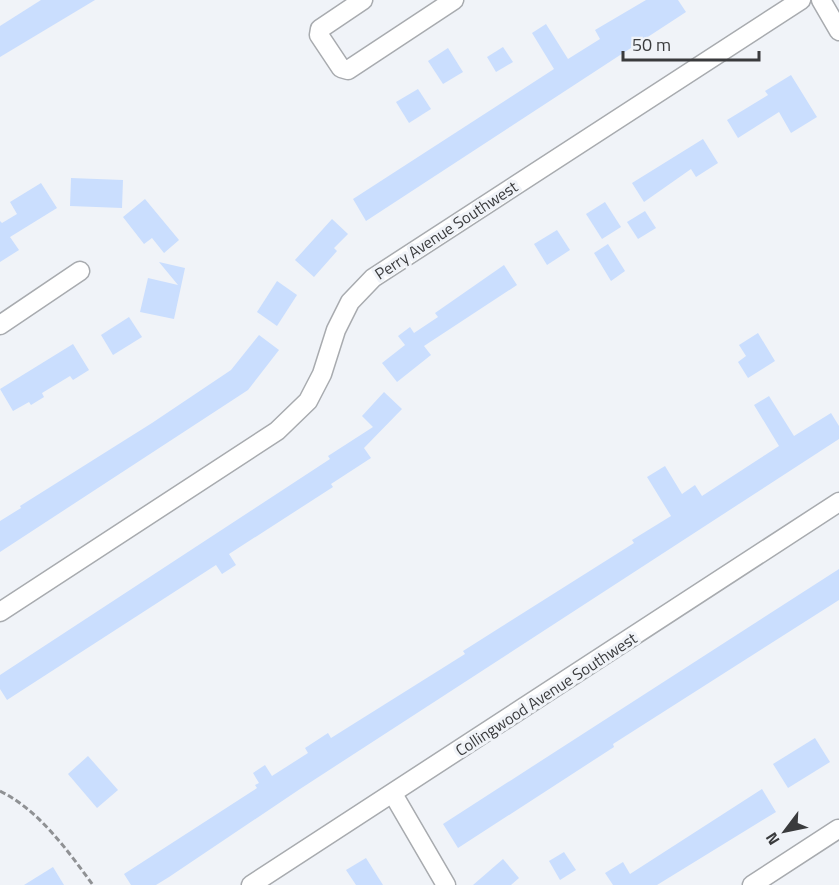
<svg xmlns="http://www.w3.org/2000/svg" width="839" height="885" viewBox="0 0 839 885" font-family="'Titillium Web',sans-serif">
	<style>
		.building { fill: #cadefe }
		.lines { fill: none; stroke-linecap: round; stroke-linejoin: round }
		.minor-casing { stroke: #a8abaf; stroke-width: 21 }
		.path { stroke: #8f9194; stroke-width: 3; stroke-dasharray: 6 3; stroke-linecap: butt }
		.minor { stroke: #fff; stroke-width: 18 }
		.labels { text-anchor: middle; stroke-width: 6; stroke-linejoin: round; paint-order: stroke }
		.street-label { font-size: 16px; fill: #3a3b3d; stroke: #f0f3f8 }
	</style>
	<rect width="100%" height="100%" fill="#f0f3f8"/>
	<!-- building -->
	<g class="building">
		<path d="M41,0H95L0,57V26Z"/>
		<path d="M646,0H678L686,12L366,221L353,199L554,69L532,33L546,24L568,59L600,39L595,30Z"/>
		<path d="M503,47L513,62L496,72L487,57Z"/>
		<path d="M448,48L463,72L443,84L428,61Z"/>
		<path d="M791,75L817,117L791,133L779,112L738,138L727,120L768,95L765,91Z"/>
		<path d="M418,89L431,109L409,123L396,102Z"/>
		<path d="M703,139L718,163L696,177L691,169L644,202L632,183Z"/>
		<path d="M71,178L123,180L122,208L70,206Z"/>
		<path d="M41,183L57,208L10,237L19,250L0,262V221L2,223L17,214L10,202Z"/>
		<path d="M145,199L179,240L164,253L152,238L144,244L123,217Z"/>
		<path d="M605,202L621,227L602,239L586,214Z"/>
		<path d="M645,211L656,228L638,239L627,222Z"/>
		<path d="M332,219L348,234L334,248L337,251L314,277L295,260Z"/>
		<path d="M557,230L570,250L547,265L534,244Z"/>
		<path d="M608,244L625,271L611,281L594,253Z"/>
		<path d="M159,262L185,268L174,319L140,312L148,278L178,285Z"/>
		<path d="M504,265L517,285L424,346L431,355L397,382L382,363L405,345L398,336L410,327L414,333L438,317L435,313Z"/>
		<path d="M277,281L297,295L277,326L257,312Z"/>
		<path d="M129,317L142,337L113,355L101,335Z"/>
		<path d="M758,333L775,361L748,378L738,362L746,356L739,345Z"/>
		<path d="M259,335L279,350L248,390L0,552V521L21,508L20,506L152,423L231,370Z"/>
		<path d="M73,344L89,370L73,380L70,376L42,393L44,397L31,405L29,402L13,411L0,389Z"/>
		<path d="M384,392L402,409L364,448L371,458L331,484L333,487L229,554L236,565L222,574L216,565L7,700L0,689V675L330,459L328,456L373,427L362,416Z"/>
		<path d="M769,396L794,436L831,413L839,426V439L300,789L169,877L156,885H131L124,874L257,788L255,785L259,783L253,773L265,765L272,776L308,753L305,748L328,733L331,738L465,654L463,651L634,543L632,540L671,516L647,477L665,466L682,494L695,485L702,496L779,446L754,405Z"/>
		<path d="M839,569V600L613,744L614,747L458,848L443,824Z"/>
		<path d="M815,738L830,762L788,788L773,764Z"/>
		<path d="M88,756L118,790L97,808L68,774Z"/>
		<path d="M762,789L776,812L657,885H613L605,873L623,862L630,874Z"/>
		<path d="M564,852L576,870L560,880L549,861Z"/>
		<path d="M366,858L383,885H356L346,870Z"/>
		<path d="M503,859L519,878L511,885H473Z"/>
		<path d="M53,867L64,885H24Z"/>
	</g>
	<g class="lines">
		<!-- minor casing -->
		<g class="minor-casing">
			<g id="minor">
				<path d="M363,0L320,29L319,35L341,68L348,70L454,0"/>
				<path d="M821,0L839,31"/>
				<path d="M0,325L80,271"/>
				<path d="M0,612L277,431L308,401L322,374L336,330L350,302L373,278L801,0"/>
				<path d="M393,794L446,885"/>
				<path d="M251,885L839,502"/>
				<path d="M752,885L838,829"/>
			</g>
		</g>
		<!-- path -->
		<path class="path" d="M0,791C40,811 67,850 93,885"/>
		<!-- minor -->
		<use href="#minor" class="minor"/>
	</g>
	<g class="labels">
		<!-- street labels -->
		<g class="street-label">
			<text transform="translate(446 230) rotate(-33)" y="6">Perry Avenue Southwest</text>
			<text transform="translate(546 694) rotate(-33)" y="6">Collingwood Avenue Southwest</text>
		</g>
	</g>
	<!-- north arrow -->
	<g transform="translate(785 831) rotate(238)" stroke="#f0f3f8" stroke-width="4.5" paint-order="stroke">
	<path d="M0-4.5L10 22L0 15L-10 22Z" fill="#3a3b3d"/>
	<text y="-9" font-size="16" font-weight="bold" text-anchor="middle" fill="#3a3b3d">N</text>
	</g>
	<!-- scale -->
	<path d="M623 51v9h136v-9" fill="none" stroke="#3a3b3d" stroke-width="3"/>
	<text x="632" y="51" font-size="18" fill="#3a3b3d" stroke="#f0f3f8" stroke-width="4.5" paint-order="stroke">50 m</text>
</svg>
